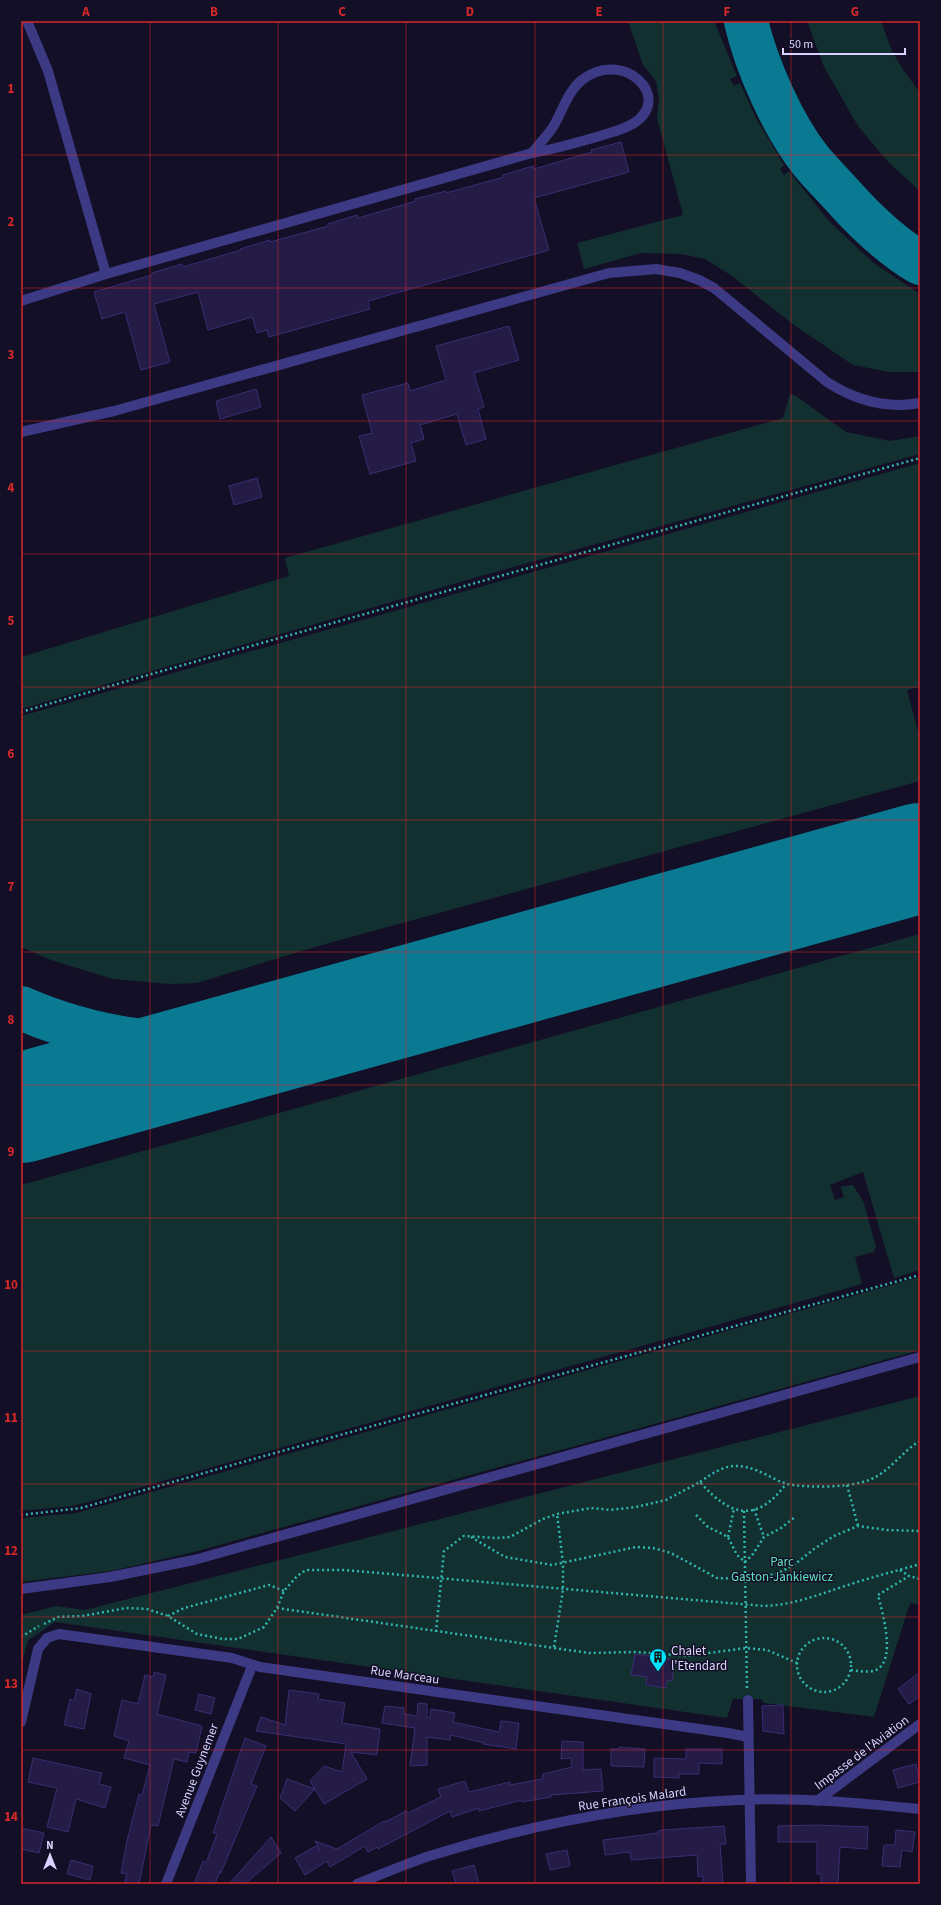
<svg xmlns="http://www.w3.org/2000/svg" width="941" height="1905" viewBox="0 0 941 1905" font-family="'Source Sans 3',sans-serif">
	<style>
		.green { fill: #12302f }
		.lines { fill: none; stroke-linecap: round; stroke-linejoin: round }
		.taxiway { stroke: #0a7a92; stroke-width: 44 }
		.runway { stroke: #0a7a92; stroke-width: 110 }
		.building { fill: #241b47; stroke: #3b2d73 }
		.path { stroke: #2fb8b0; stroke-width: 2.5; stroke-dasharray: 2 3; stroke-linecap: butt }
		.minor { stroke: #3d3a85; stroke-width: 10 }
		.grid { fill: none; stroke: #d62828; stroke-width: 1; stroke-opacity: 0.55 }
		.labels { text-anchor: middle; stroke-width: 3; stroke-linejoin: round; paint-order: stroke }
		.park-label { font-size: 13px; fill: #5fe0c0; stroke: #130f26 }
		.poi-label { font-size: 13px; fill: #d9d4ff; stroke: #130f26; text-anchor: start }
		.street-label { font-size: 13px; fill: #d9d4ff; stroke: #130f26 }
		.neatline { fill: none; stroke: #d62828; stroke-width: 1.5 }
		.grid-label { font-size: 13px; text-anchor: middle; font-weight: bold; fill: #d62828 }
	</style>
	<rect width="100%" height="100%" fill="#130f26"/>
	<!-- green -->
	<g class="green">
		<path d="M628,21H714L737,76L730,79L734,86L740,83L757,120L784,165L780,169L784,175L789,171L828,220L852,243L875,264L920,294V372H889L853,365L794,325L732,276L705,259L681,254L641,253L584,269L577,243L683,215L657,118L659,100L656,81L643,65Z"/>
		<path d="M807,21H881L892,51L902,68L920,93V191L889,163L858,126L824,67Z"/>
		<path d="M790,394L796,396L846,432L890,441L920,436V454L481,576L21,709V657L289,576L285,558L783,418Z"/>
		<path d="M920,463V687L907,690L920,739V781L311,948L197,983L170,984L113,979L51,960L21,947V716Z"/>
		<path d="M920,934V1270L894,1278L863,1172L830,1185L835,1200L844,1197L841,1188L837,1187L853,1185L864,1203L876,1247L874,1252L855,1257L862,1284L85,1503L72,1506L21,1511V1185Z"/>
		<path d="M920,1277V1350L194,1552L111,1571L21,1582V1518L76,1513Z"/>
		<path d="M920,1396V1605L910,1603L874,1717L764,1703L761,1699H733L727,1718L55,1622L28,1640L21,1667V1615L56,1606L85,1610Z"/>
	</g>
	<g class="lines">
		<!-- taxiway -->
		<g class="taxiway">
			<path d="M746,21C756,65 783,126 811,161C821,173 832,184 842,195C865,221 890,245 920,263"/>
			<path d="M21,1008C78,1033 140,1045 202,1044C232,1043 261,1038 290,1034"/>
		</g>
		<!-- runway -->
		<path class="runway" d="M21,1108L920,858"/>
	</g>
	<!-- building -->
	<g class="building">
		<path d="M621,142L629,172L534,198L549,250L368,301L370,309L269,337L267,330L257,333L252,317L208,330L198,292L154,304L170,362L141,370L125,312L102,319L94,292L152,275V273L182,264L183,267L241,250L240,249L270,240V242L328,226V224L357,215L358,218L416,201L415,199L446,191V193L504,177L503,175L533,166L534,169L592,152L591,150Z"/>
		<path d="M509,326L519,360L474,373L484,407L478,409L486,439L466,445L457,414L420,425L424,439L411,443L416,461L370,474L359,436L372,433L362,395L408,383L410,391L446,380L436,346Z"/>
		<path d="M256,389L261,407L220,419L216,401Z"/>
		<path d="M257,478L262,497L234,505L229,486Z"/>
		<path d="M635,1654L675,1660L672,1681L667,1680L666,1688L646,1685L647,1677L631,1675Z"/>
		<path d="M154,1672L166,1675L157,1714L202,1726L196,1753L189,1752L187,1762L174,1759L158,1826L151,1825L139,1884H124L127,1874L121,1873L127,1841L139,1794L142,1795L150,1765L124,1758L129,1741L114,1736L122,1700L138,1704L145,1675L153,1677Z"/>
		<path d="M920,1672V1696L909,1704L898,1689Z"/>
		<path d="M77,1689L91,1694L84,1729L64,1725L70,1699L74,1701Z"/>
		<path d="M289,1690L319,1694L318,1699L345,1703L342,1723L380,1729L377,1755L351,1752L367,1779L324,1804L310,1781L324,1766L342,1772L346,1744L256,1731L261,1717L285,1725Z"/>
		<path d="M199,1694L215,1698L211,1714L195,1710Z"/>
		<path d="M418,1703L427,1704V1717L430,1718L431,1709L455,1713L453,1722L499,1732L501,1721L519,1723L516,1749L483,1744L484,1743L451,1735L450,1740L427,1737V1765L410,1766L415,1728L382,1723L385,1706L404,1708V1714L417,1716Z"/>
		<path d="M783,1705L784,1734L763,1731L762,1706Z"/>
		<path d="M245,1738L266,1746L251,1784L257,1786L221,1873L220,1871L215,1884H194L203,1861L206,1863L217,1834L213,1833Z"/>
		<path d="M562,1741L583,1742V1770L601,1769L603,1791L551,1795V1797L522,1802V1800L479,1811V1808L452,1817L450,1811L378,1849L377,1847L368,1852L365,1846L330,1867L327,1861L305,1875L295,1858L316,1846L319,1851L320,1850L315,1841L337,1849L384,1821L385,1822L406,1811L408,1813L441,1797L438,1789L465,1781L469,1792L510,1782V1785L542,1779L543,1774L572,1767L571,1758L561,1759Z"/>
		<path d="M619,1747L645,1749L644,1767L611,1766V1749H619Z"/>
		<path d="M686,1749H722V1764L699,1763V1774H679V1778L654,1777V1758L686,1759Z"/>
		<path d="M33,1758L102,1773L99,1784L111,1787L105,1808L76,1799L68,1832L47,1827L57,1788L28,1782Z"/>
		<path d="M916,1764L920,1782L898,1788L893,1770Z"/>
		<path d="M287,1779L315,1789L295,1811L280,1798Z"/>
		<path d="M818,1825L868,1827L867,1849L840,1847L838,1884H821V1874H817V1842H778V1826Z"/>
		<path d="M724,1826L726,1844H720L723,1884H703V1876L698,1877L697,1855L631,1860L630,1852L605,1855L603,1840L658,1833V1831L663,1830Z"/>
		<path d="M21,1828L44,1833L39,1853L21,1849Z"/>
		<path d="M896,1830L915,1832L912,1852L902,1850L900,1867L882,1866L884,1845H895Z"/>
		<path d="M271,1837L281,1853L245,1884H229Z"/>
		<path d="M567,1850L570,1866L550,1870L546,1854Z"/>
		<path d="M71,1860L93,1866L90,1880L67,1874Z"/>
		<path d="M474,1865L479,1884H456L452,1871Z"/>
	</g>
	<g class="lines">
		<!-- path -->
		<g class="path">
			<path d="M21,712L155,673L920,458"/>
			<path d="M700,1482C726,1463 738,1461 767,1475C773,1478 780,1482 787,1484C808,1488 849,1488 869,1480C890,1472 901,1452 920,1441"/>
			<path d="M847,1485L858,1526"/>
			<path d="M754,1509L764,1537"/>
			<path d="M744,1511L747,1689"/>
			<path d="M21,1515L81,1508L264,1456L920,1275"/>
			<path d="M696,1515L708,1527L728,1537L737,1555L745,1562L753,1554L764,1537L781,1528L795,1517"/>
			<path d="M471,1537L505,1557L552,1565L636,1547L653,1548L671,1553L717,1578L745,1579L776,1574L794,1565L814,1549L834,1536L858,1526L887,1530L920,1531"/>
			<path d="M728,1537L734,1509"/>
			<path d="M900,1570L909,1576"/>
			<path d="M277,1608L589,1653L636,1652L687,1656L746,1648L767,1650L797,1663"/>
			<path d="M168,1616L184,1608L269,1585L284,1591"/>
			<path d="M44,1624L58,1617L83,1616L126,1608L147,1609L168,1616L197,1634L223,1639H238L264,1627L277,1608L284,1591L297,1576L306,1570H344L764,1606C794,1605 820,1594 848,1585C872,1577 896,1571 920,1564"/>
			<path d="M436,1632L444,1551L464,1536L496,1538L510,1537L543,1519L557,1514L591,1508L610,1510L636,1507L666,1500L700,1482C730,1516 756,1524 786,1484"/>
			<path d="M21,1637L39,1626"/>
			<circle cx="824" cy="1665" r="27"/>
			<path d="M554,1647L563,1590V1563L557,1514"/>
			<path d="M851,1670C859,1671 868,1673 876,1670C897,1660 882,1612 878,1595L909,1576L920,1579"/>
		</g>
		<!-- minor -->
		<g class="minor">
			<path d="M27,21L48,71L106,274"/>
			<path d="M21,301L106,274L532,153C556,149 579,142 603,135C613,132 625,129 634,123C674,97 623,48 582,80C568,91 562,112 553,127C547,136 539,144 532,153"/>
			<path d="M21,432L114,411L609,273L656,269L680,273L699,280L714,288L827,382C855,400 887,409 920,403"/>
			<path d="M21,1589L110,1577L194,1560L920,1357"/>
			<path d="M748,1700L751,1884"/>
			<path d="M21,1722L38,1649L47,1638L59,1634L232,1658L260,1667L728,1733L748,1737"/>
			<path d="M817,1801L920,1724"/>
			<path d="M166,1884L252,1666"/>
			<path d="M357,1884C383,1874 409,1862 436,1854C534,1824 636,1804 739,1800C799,1797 860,1803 920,1809"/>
		</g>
	</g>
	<!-- grid -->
	<path class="grid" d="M150,21V1884M278,21V1884M406,21V1884M535,21V1884M663,21V1884M791,21V1884M21,155H920M21,288H920M21,421H920M21,554H920M21,687H920M21,820H920M21,952H920M21,1085H920M21,1218H920M21,1351H920M21,1484H920M21,1617H920M21,1750H920"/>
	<!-- icons -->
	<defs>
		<g id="building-pin" transform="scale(0.9)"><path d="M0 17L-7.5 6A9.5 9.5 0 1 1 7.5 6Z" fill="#00e5ff" stroke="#130f26"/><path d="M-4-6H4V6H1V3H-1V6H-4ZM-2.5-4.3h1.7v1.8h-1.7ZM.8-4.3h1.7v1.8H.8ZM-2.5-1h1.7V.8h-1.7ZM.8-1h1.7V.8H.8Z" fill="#111"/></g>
	</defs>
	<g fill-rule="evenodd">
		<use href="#building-pin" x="658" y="1657"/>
	</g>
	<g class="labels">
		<!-- park labels -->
		<g class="park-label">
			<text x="782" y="1566">Parc<tspan x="782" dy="15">Gaston-Jankiewicz</tspan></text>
		</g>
		<!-- poi labels -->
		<g class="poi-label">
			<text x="671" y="1655">Chalet<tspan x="671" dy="15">l'Etendard</tspan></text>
		</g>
		<!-- street labels -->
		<g class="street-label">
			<text transform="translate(405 1674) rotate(8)" y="5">Rue Marceau</text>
			<text transform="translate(861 1752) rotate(-37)" y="5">Impasse de l'Aviation</text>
			<text transform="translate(196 1770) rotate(-69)" y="5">Avenue Guynemer</text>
			<text transform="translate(632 1798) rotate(-8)" y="5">Rue François Malard</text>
		</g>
	</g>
	<!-- border -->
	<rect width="941" height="1905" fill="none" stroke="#130f26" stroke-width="44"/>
	<!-- north arrow -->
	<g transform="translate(50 1855)" stroke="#130f26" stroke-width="3" paint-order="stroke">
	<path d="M0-3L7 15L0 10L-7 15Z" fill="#d9d4ff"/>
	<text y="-6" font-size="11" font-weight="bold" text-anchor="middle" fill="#d9d4ff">N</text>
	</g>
	<!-- scale -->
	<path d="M783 48v6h122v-6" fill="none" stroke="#d9d4ff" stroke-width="2"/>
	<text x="789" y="48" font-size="12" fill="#d9d4ff" stroke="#130f26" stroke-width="3" paint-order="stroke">50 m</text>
	<rect x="22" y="22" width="897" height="1861" class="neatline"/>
	<g class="grid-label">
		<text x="86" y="16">A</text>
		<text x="214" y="16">B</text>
		<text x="342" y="16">C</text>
		<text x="470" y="16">D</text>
		<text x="599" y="16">E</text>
		<text x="727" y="16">F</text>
		<text x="855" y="16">G</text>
		<text x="11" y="93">1</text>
		<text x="11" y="226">2</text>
		<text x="11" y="359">3</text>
		<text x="11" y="492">4</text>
		<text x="11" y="625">5</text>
		<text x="11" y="758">6</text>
		<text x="11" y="891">7</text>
		<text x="11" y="1024">8</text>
		<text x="11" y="1156">9</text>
		<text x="11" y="1289">10</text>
		<text x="11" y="1422">11</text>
		<text x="11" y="1555">12</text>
		<text x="11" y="1688">13</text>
		<text x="11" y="1821">14</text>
	</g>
</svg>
